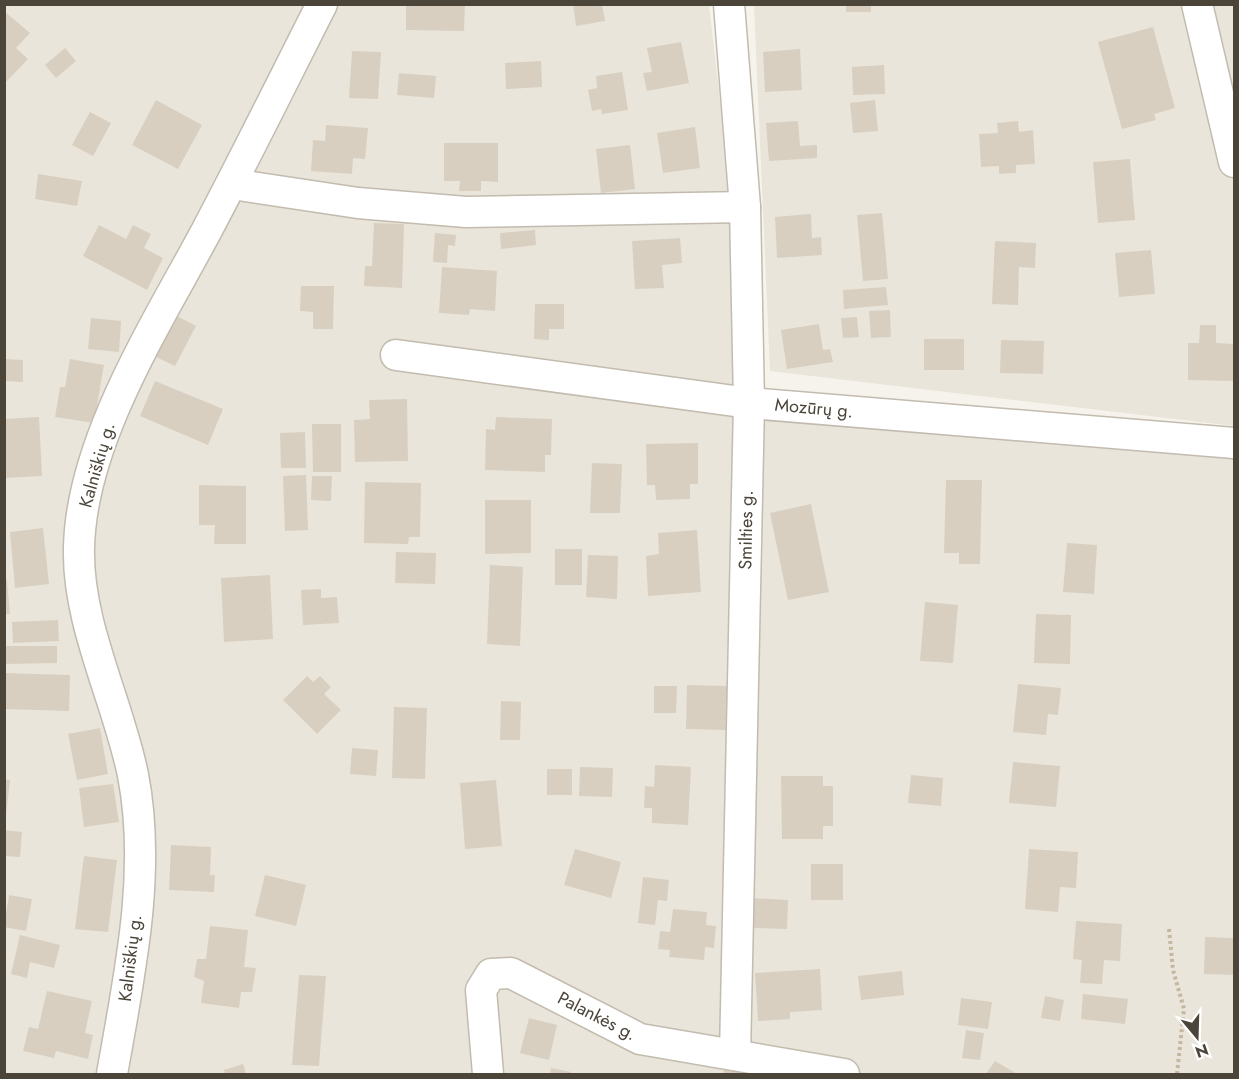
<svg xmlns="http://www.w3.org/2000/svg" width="1239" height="1079" viewBox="0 0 1239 1079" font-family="Jost,sans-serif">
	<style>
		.residential { fill: #eae5da }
		.building { fill: #d8cfc1 }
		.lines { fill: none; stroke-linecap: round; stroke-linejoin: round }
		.street-casing { stroke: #c2bbae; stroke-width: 33 }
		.path { stroke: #c4b79f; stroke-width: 4; stroke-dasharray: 3 3; stroke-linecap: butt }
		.street { stroke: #fff; stroke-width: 30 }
		.labels { text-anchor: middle; stroke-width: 4.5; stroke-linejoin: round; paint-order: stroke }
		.street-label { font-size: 18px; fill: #4b4439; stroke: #fff }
	</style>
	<rect width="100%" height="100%" fill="#f6f3ec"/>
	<!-- residential -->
	<g class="residential">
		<path d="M4,5H709L735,230L734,416L1234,456V1074L5,1073Z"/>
		<path d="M754,5H1234V426L770,371Z"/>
	</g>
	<!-- building -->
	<g class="building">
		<path d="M406,4H465L464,31L406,30Z"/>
		<path d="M573,4H602L605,21L576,26Z"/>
		<rect x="846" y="4" width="25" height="8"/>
		<path d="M4,11L30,33L16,48L28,59L4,84Z"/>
		<path d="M1153,27L1175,108L1154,114L1156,120L1122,129L1098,42Z"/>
		<path d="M681,42L689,83L647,91L643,73L652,72L647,48Z"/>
		<path d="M65,48L76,61L56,78L45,65Z"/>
		<path d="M800,49L802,90L765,92L763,52Z"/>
		<path d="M352,51L381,52L378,99L349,98Z"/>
		<path d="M541,61L542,87L506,89L505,63Z"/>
		<path d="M884,65L885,94L853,95L852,67Z"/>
		<path d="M622,72L628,110L602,114L601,109L592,111L588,90L597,88L596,76Z"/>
		<path d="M399,73L436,76L434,98L397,95Z"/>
		<path d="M156,100L202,125L178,169L132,145Z"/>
		<path d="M875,100L878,131L853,133L850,103Z"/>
		<path d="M90,112L111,123L93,156L72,145Z"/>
		<path d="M798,121L800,146L817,145V158L769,161L766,123Z"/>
		<path d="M1018,121L1019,132L1033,130L1035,164L1016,165V173L999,174V166L981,167L979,134L998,133L997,123Z"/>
		<path d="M326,125L368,128L365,159L353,158L352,174L311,171L313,140L325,141Z"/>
		<path d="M695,127L700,168L663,173L657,133Z"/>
		<path d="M444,143H498V182L481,181V191H459L460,181H444Z"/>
		<path d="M630,145L635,189L601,193L596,149Z"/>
		<path d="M1130,159L1135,220L1098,223L1093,162Z"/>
		<path d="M38,174L82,181L77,206L35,199Z"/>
		<path d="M882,213L888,279L863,281L857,215Z"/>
		<path d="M811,214L812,238L821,237L822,255L777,258L775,217Z"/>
		<path d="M374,223L404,224L402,288L364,286L365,266H372Z"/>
		<path d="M99,225L126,239L133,225L151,234L144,248L163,258L147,290L83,256Z"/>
		<path d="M535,230L536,245L501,249L500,233Z"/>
		<path d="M435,233L456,235L455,246L448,245L447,263L433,262Z"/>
		<path d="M680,238L682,263L662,265L664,288L635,289L632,241Z"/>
		<path d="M995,241L1036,243L1035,268L1019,267L1018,305L992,304Z"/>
		<path d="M1151,250L1155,294L1119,297L1115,253Z"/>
		<path d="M442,267L497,271L495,311L470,309L469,315L439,313Z"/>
		<path d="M301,286H334L333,329H313V312L300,311Z"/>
		<path d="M886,287L888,305L844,309L843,290Z"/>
		<path d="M535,304H564V329H549V340L534,339Z"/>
		<path d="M890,310L891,337L871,338L869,311Z"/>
		<path d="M177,316L196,326L175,366L156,357Z"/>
		<path d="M857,317L859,337L843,338L841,318Z"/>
		<path d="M91,318L121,321L119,352L88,349Z"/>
		<path d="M819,324L823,350L830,349L833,362L787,369L781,330Z"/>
		<path d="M1200,325H1216V343L1234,344V381L1188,380V343H1199Z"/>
		<rect x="924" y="339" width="40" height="31"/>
		<path d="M1001,340L1044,341L1043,374L1000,373Z"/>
		<path d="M4,359L23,360V382L4,381Z"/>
		<path d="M70,359L104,365L94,423L55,417L60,387H65Z"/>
		<path d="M155,381L223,409L208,445L140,416Z"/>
		<path d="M407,399L408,461L355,462L354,420L370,419L369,400Z"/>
		<path d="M39,417L42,476L4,478V419Z"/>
		<path d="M496,417L552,419L551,455H545V472L485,470L486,429L495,430Z"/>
		<path d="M312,424H341V472H313Z"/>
		<path d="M305,432L306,468H281L280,433Z"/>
		<path d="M698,443V484H690V499L656,500L655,485H647L646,444Z"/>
		<path d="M592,463L622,464L620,513H590Z"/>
		<path d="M306,475L308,530L285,531L283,476Z"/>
		<path d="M312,476H332L331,501L311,500Z"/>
		<path d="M946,480H982L980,564H959V553H944Z"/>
		<path d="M365,482L421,483L420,537H409L408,544L364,543Z"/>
		<path d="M199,485L246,486V544H214L215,525H199Z"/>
		<path d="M485,500H531V553L485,554Z"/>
		<path d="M811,504L829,592L788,600L770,513Z"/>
		<path d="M43,528L49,584L15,588L10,532Z"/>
		<path d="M697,530L701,592L648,596L646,556L659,554L658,533Z"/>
		<path d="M1067,543L1097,545L1094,594L1063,592Z"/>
		<rect x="555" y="549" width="27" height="36"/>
		<path d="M396,552L436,553L435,584L395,583Z"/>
		<path d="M588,555L618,556L617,599L586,597Z"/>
		<path d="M490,565L523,567L520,646L487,644Z"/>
		<path d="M270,575L273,639L224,642L221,578Z"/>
		<path d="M4,580H7L10,614H4Z"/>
		<path d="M321,589V598L337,597L339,623L303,625L301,590Z"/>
		<path d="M925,602L958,605L953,663L920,661Z"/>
		<path d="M1036,614L1071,615L1070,664L1034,663Z"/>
		<path d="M58,620L59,641L13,643L12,622Z"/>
		<path d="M4,646H57V663L4,664Z"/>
		<path d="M4,673L70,675L69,711L4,709Z"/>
		<path d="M307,676L313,682L320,676L331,687L324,694L341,710L317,734L283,700Z"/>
		<path d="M1018,684L1061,688L1058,715L1048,714L1046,735L1013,732Z"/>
		<path d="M687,685L727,686L726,730L686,729Z"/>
		<path d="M654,686H677L676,713H654Z"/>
		<path d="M501,701L521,702L520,740H500Z"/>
		<path d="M394,707L427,708L425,779L392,778Z"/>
		<path d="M100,728L108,774L77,780L68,734Z"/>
		<path d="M352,748L378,750L376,776L350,774Z"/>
		<path d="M1013,762L1060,766L1056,807L1009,803Z"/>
		<path d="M655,765L691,767L688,825L652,823V808H644L645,786L654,787Z"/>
		<path d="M580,767L613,768L612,797L579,796Z"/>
		<rect x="547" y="769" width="25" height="26"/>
		<path d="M911,775L943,778L941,806L908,803Z"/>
		<path d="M781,776H823V786H833V826H823V839H782Z"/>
		<path d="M4,779L10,780L6,816H4Z"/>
		<path d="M496,780L502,846L465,849L460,783Z"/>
		<path d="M113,784L119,822L84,827L79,788Z"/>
		<path d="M4,830L22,832L20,857L4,856Z"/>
		<path d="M171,845L211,847L210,875H215L214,892L169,890Z"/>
		<path d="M575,849L621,862L611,898L564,885Z"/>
		<path d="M1029,849L1078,852L1076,888L1060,887L1058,912L1025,909Z"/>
		<path d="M84,856L117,860L108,932L75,929Z"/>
		<rect x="811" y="864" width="32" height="36"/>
		<path d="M265,875L306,885L296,926L255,916Z"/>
		<path d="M643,877L669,880L667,901L658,900L655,925L638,923Z"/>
		<path d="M9,895L32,899L26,931L4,927Z"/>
		<path d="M752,898L788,900L787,929L751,928Z"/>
		<path d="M673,909L707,912L706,925L716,926L714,948L705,947L704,960L669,957L670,950L658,949L660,931L670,932Z"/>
		<path d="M1076,921L1122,924L1120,961L1104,960L1102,984L1080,983L1082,960L1073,959Z"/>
		<path d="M210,926L248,930L244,967L256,968L252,992H241L239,1008L201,1003L204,981L194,977L197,959H206Z"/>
		<path d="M20,935L60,945L54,968L30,962L27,978L11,974Z"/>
		<path d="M1205,937L1234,938V975L1204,974Z"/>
		<path d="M820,969L822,1010L790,1012V1019L758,1021L755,973Z"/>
		<path d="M902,971L904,995L861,1000L858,976Z"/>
		<path d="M299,975L326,976L319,1066L292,1065Z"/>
		<path d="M47,991L92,1001L85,1033L93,1035L88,1059L56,1051L54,1058L23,1051L29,1027L38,1029Z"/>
		<path d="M1083,994L1128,999L1125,1024L1081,1019Z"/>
		<path d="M1045,996L1064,1000L1060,1021L1041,1018Z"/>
		<path d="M961,998L992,1002L988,1029L958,1025Z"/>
		<path d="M529,1018L557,1025L549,1060L520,1053Z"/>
		<path d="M966,1030L984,1033L980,1060L962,1058Z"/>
		<path d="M995,1061L1017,1074H986Z"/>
		<path d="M243,1064L246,1074H225L224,1070Z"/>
		<path d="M725,1067L756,1073V1074H723Z"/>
		<path d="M551,1068L571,1072L570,1074H550Z"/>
	</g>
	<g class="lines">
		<!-- street casing -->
		<g class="street-casing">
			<g id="street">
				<path d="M729,4L745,207L749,403L735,1055"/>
				<path d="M1197,4L1234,162"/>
				<path d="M232,184L358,203L466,212L745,207"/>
				<path d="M396,355L749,403L1234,443"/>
				<path d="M112,1074C129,977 152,873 133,775C118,701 77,624 79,548C81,440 158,322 208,228C247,154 284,79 322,4"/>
				<path d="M488,1074L481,990L491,974L511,973L640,1039L844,1074"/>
			</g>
		</g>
		<!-- path -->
		<path class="path" d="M1169,929L1173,970L1184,1009L1177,1074"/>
		<!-- street -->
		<use href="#street" class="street"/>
	</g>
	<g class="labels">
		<!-- street labels -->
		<g class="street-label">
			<text transform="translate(814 408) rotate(5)" y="6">Mozūrų g.</text>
			<text transform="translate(97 465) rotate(-74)" y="6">Kalniškių g.</text>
			<text transform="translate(746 530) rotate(-89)" y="6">Smilties g.</text>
			<text transform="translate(130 958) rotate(-83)" y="6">Kalniškių g.</text>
			<text transform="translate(597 1016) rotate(27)" y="6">Palankės g.</text>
		</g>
	</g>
	<!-- border -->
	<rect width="1239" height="1079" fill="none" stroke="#4b4439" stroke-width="12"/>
	<!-- north arrow -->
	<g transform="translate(1197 1037) rotate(161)" stroke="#ffffff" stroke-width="4.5" paint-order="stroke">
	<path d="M0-4.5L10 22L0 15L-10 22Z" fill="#4b4439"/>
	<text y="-9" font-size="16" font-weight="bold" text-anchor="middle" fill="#4b4439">N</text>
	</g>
</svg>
